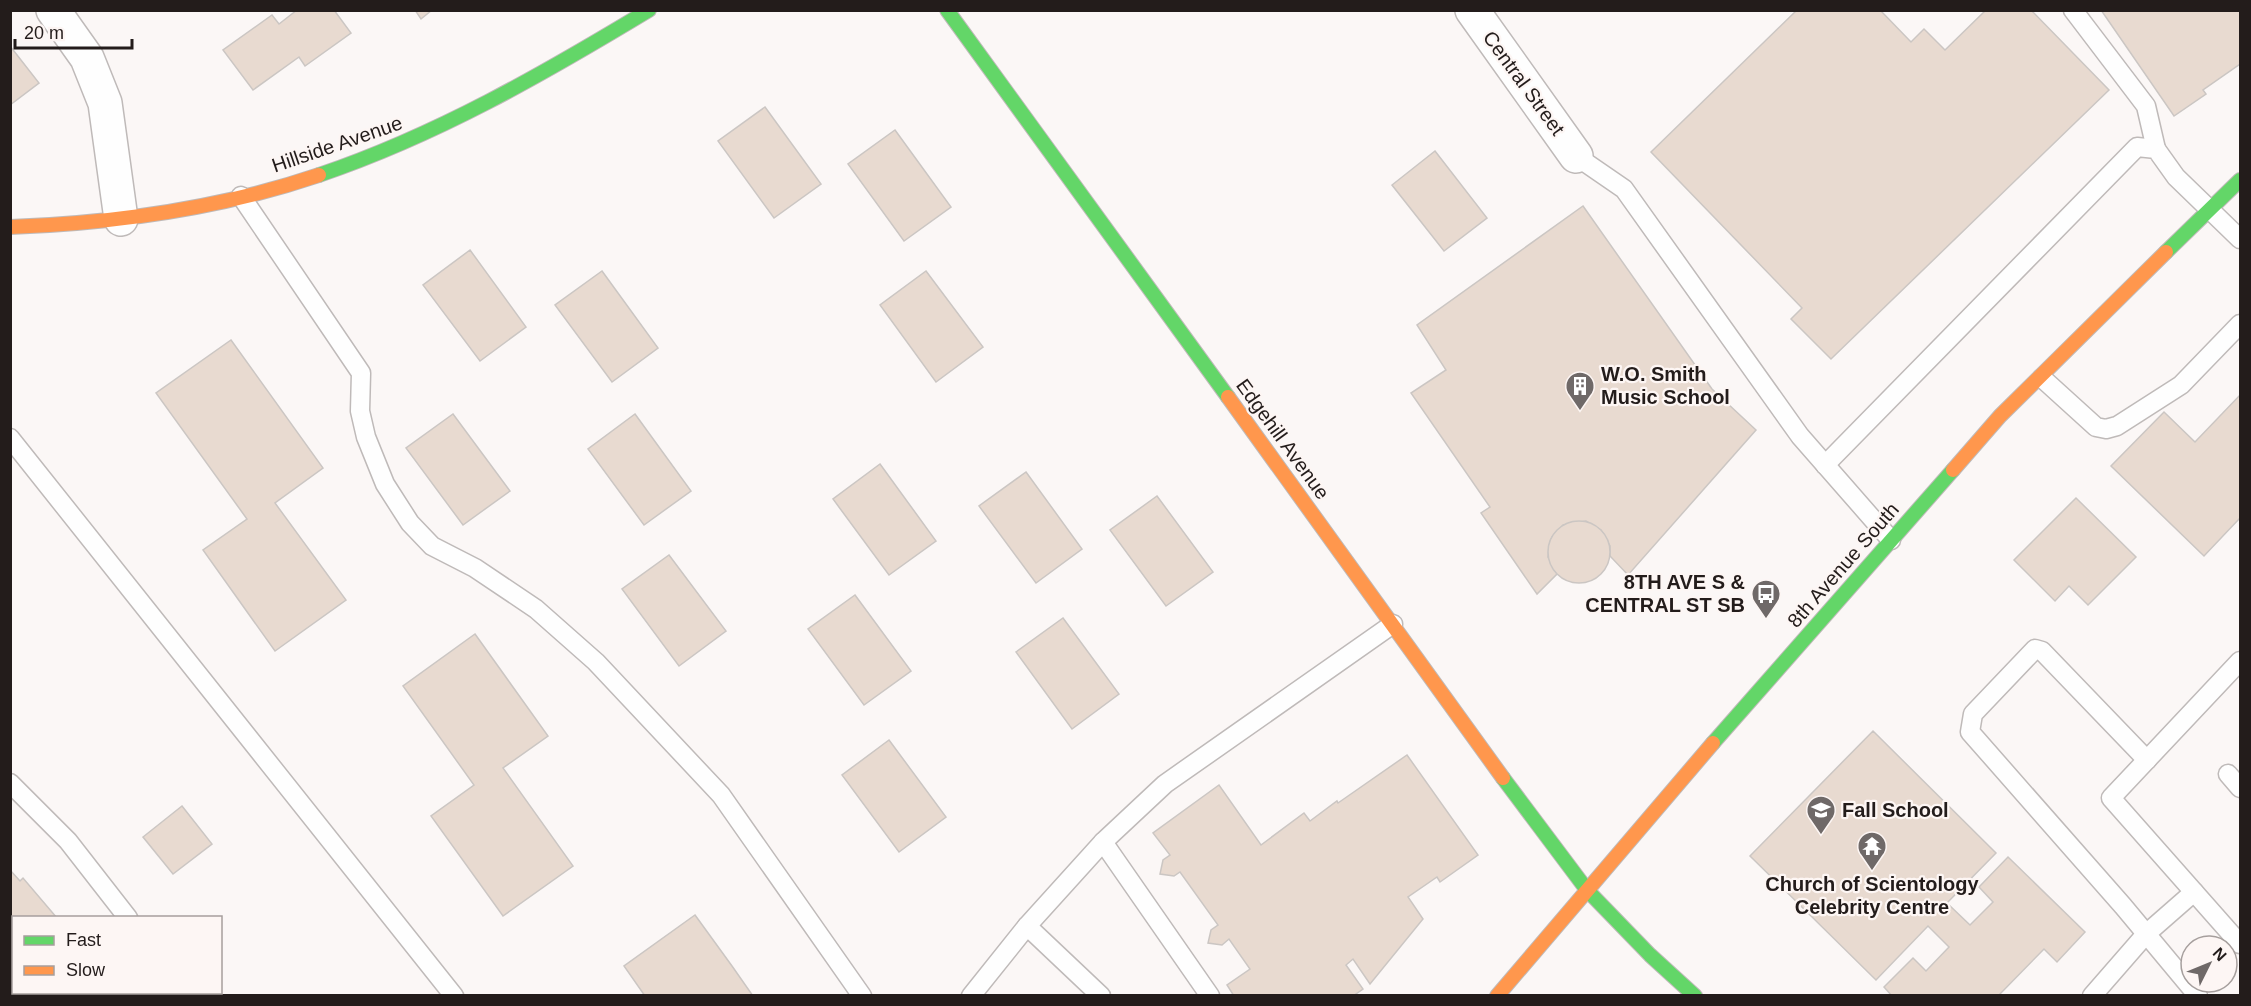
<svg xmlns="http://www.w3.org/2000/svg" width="2251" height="1006" viewBox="0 0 2251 1006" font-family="Arial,sans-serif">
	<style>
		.building { fill: #e8dad0; stroke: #cbc6c3; stroke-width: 1.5 }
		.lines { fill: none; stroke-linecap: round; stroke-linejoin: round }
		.lane-casing { stroke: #bfbab9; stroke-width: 21 }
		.street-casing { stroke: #bfbab9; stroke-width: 36 }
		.fast-casing { stroke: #bfbab9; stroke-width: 16 }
		.slow-casing { stroke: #bfbab9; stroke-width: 16 }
		.lane { stroke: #fefefe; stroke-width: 18 }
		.street { stroke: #fefefe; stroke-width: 33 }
		.fast { stroke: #63d668; stroke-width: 14 }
		.slow { stroke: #ff974d; stroke-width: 14 }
		.labels { text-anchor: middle; stroke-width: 4.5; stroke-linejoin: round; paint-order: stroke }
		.street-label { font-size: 20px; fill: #231c1b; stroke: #fdf6f4 }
		.poi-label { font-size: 20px; font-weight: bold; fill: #231c1b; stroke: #fdf6f4; text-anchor: start }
	</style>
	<rect width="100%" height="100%" fill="#fbf7f6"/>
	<!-- building -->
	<g class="building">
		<path d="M297,10H334L351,33L305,66L299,57L253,90L223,50L272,15L279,24Z"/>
		<path d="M415,10H432L421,19Z"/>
		<path d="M1797,10H1880L1911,42L1924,29L1945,50L1986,10H2031L2109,90L1831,359L1791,319L1802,308L1651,152Z"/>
		<path d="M2101,10H2240V64L2203,90L2206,94L2174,116Z"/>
		<path d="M10,46L39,83L10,105Z"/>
		<path d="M765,107L821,184L774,218L718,141Z"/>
		<path d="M895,130L951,207L904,241L848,164Z"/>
		<path d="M1435,151L1487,218L1444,251L1392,185Z"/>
		<path d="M1583,206L1712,389L1756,430L1628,575L1610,556V546L1601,530L1586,521L1563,525L1552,537L1549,546L1548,557L1557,574L1537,594L1481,513L1490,507L1411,393L1446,370L1417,325Z"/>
		<path d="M470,250L526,327L480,361L423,285Z"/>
		<path d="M602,271L658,348L612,382L555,305Z"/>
		<path d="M926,271L983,347L936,382L880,305Z"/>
		<path d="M231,340L323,468L275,503L346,600L275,651L203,550L247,519L156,393Z"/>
		<path d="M2240,395V518L2204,556L2111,466L2164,412L2195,442Z"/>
		<path d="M453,414L510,491L463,525L406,448Z"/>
		<path d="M635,414L691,491L644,525L588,449Z"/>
		<path d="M880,464L936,541L889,575L833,499Z"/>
		<path d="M1026,472L1082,549L1036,583L979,506Z"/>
		<path d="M1157,496L1213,572L1166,606L1110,530Z"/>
		<path d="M2076,498L2136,557L2088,605L2069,586L2055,601L2014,560Z"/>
		<circle cx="1579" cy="552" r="31"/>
		<path d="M669,555L726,631L679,666L622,589Z"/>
		<path d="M855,595L911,671L864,705L808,629Z"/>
		<path d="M1063,618L1119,694L1072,729L1016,652Z"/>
		<path d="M475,634L548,736L503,768L573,866L503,916L431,816L474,785L403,686Z"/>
		<path d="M1873,731L1996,853L1947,903L1970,925L1993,902L1979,887L2008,857L2085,932L2057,962L2044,949L1998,996H1892L1884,987L1913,958L1926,971L1949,947L1928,926L1876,980L1750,856Z"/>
		<path d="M889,740L946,817L899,852L842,775Z"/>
		<path d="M1407,755L1478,855L1440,882L1437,877L1408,897L1423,919L1370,984L1353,959L1346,965L1363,989L1353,996H1234L1227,985L1250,969L1229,939L1222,945L1208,943L1211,930L1218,925L1180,872L1174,876L1160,874L1163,860L1170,855L1153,833L1219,785L1261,845L1304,813L1310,821L1337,801L1338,803Z"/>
		<path d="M182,806L212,844L173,874L143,837Z"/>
		<path d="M10,870L20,881L23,878L57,918H14V992H107L108,996H10Z"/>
		<path d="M695,915L732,966L753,996H645L624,966Z"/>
	</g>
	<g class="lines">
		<!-- lane casing -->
		<g class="lane-casing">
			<g id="lane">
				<path d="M2073,10L2146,106L2156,149"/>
				<path d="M1576,156L1624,189L1800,436L1891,540"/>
				<path d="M241,196L361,373L360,411L366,437L385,484L410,523L432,546L475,568L536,609L596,662L721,795L862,996"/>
				<path d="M2042,378L2096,427L2106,429L2117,426L2181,385L2240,324"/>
				<path d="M10,438L454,996"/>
				<path d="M1825,465L2137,147L2156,149L2176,177L2240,239"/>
				<path d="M2240,661L2111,798L2240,944"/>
				<path d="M2147,760L2042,651L2035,649L1973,714L1970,732L2123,906L2198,996"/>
				<path d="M2228,774L2240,788"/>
				<path d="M10,783L68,841L128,918"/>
				<path d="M1103,842L1210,996"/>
				<path d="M1027,926L1101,996"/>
				<path d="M173,992L175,996"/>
				<path d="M971,996L1027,926L1103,842L1165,784L1393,624"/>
				<path d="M2092,996L2146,934L2194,892"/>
			</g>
		</g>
		<!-- street casing -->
		<g class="street-casing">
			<g id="street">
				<path d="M53,10L87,58L105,103L121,219"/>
				<path d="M1472,10L1576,156"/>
			</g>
		</g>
		<!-- fast casing -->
		<g class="fast-casing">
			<g id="fast">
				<path d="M947,10L1228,397"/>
				<path d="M319,175C437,135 543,74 649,10"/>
				<path d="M2166,252L2240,180"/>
				<path d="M1713,743L1953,470"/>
				<path d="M1503,778L1587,890L1650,955L1695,996"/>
			</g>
		</g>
		<!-- slow casing -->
		<g class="slow-casing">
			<g id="slow">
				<path d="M10,227C115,223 219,209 319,175"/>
				<path d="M1228,397L1503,778"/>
				<path d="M1953,470L2000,416L2166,252"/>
				<path d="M1497,996L1713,743"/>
			</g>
		</g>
		<!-- lane -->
		<use href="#lane" class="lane"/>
		<!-- street -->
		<use href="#street" class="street"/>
		<!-- fast -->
		<use href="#fast" class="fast"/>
		<!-- slow -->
		<use href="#slow" class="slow"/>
	</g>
	<!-- icons -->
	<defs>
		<g id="building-pin" transform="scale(1.5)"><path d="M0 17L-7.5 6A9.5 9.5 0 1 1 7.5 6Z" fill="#6f6968" stroke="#fdf6f4"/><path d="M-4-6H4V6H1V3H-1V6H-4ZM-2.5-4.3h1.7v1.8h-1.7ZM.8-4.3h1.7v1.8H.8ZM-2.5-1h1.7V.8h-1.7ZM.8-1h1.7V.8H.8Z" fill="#fff"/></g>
		<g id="bus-pin" transform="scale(1.5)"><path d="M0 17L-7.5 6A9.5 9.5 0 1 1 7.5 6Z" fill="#6f6968" stroke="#fdf6f4"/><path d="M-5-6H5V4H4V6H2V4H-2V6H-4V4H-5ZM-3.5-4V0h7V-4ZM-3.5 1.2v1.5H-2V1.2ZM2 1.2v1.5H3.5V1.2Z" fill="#fff"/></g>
		<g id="school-pin" transform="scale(1.5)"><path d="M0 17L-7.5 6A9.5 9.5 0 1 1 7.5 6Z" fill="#6f6968" stroke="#fdf6f4"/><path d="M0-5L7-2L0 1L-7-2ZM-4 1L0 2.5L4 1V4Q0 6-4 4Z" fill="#fff"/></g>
		<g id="temple-pin" transform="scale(1.5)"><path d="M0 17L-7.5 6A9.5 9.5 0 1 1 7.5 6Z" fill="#6f6968" stroke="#fdf6f4"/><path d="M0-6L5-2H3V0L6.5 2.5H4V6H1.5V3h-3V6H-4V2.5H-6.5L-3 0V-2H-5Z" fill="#fff"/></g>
	</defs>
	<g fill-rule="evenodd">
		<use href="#building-pin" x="1580" y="386"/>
		<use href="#bus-pin" x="1766" y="594"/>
		<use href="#school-pin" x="1821" y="810"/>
		<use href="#temple-pin" x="1872" y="846"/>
	</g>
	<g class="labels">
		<!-- street labels -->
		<g class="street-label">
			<text transform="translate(1524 83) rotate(54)" y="7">Central Street</text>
			<text transform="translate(337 144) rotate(-19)" y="7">Hillside Avenue</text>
			<text transform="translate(1283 439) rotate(54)" y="7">Edgehill Avenue</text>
			<text transform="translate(1843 565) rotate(-49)" y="7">8th Avenue South</text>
		</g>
		<!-- poi labels -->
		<g class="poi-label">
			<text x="1601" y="381">W.O. Smith<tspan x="1601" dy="23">Music School</tspan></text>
			<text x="1745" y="589" text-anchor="end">8TH AVE S &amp;<tspan x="1745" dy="23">CENTRAL ST SB</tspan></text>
			<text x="1842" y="817">Fall School</text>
			<text x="1872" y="891" text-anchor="middle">Church of Scientology<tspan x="1872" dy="23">Celebrity Centre</tspan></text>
		</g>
	</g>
	<!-- border -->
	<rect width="2251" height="1006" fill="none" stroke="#231c1b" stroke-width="24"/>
	<!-- legend -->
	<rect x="12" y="916" width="210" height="78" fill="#fdf6f4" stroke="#a69f9d" stroke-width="1.5"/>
	<rect x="24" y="936" width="30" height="9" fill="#63d668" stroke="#a69f9d" stroke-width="1.5"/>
	<text x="66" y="946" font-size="18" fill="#231c1b">Fast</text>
	<rect x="24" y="966" width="30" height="9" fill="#ff974d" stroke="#a69f9d" stroke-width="1.5"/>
	<text x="66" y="976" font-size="18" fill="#231c1b">Slow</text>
	<!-- north arrow -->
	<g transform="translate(2209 964) rotate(47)"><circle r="28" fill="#fdf6f4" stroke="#a69f9d" stroke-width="1.5"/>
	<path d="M0-4.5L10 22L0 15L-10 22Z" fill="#6f6968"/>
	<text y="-9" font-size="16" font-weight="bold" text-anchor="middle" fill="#231c1b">N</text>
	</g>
	<!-- scale -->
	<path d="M15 39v9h117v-9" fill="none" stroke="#231c1b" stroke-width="3"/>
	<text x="24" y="39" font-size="18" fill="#231c1b" stroke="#fdf6f4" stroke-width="4.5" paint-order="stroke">20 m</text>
</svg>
